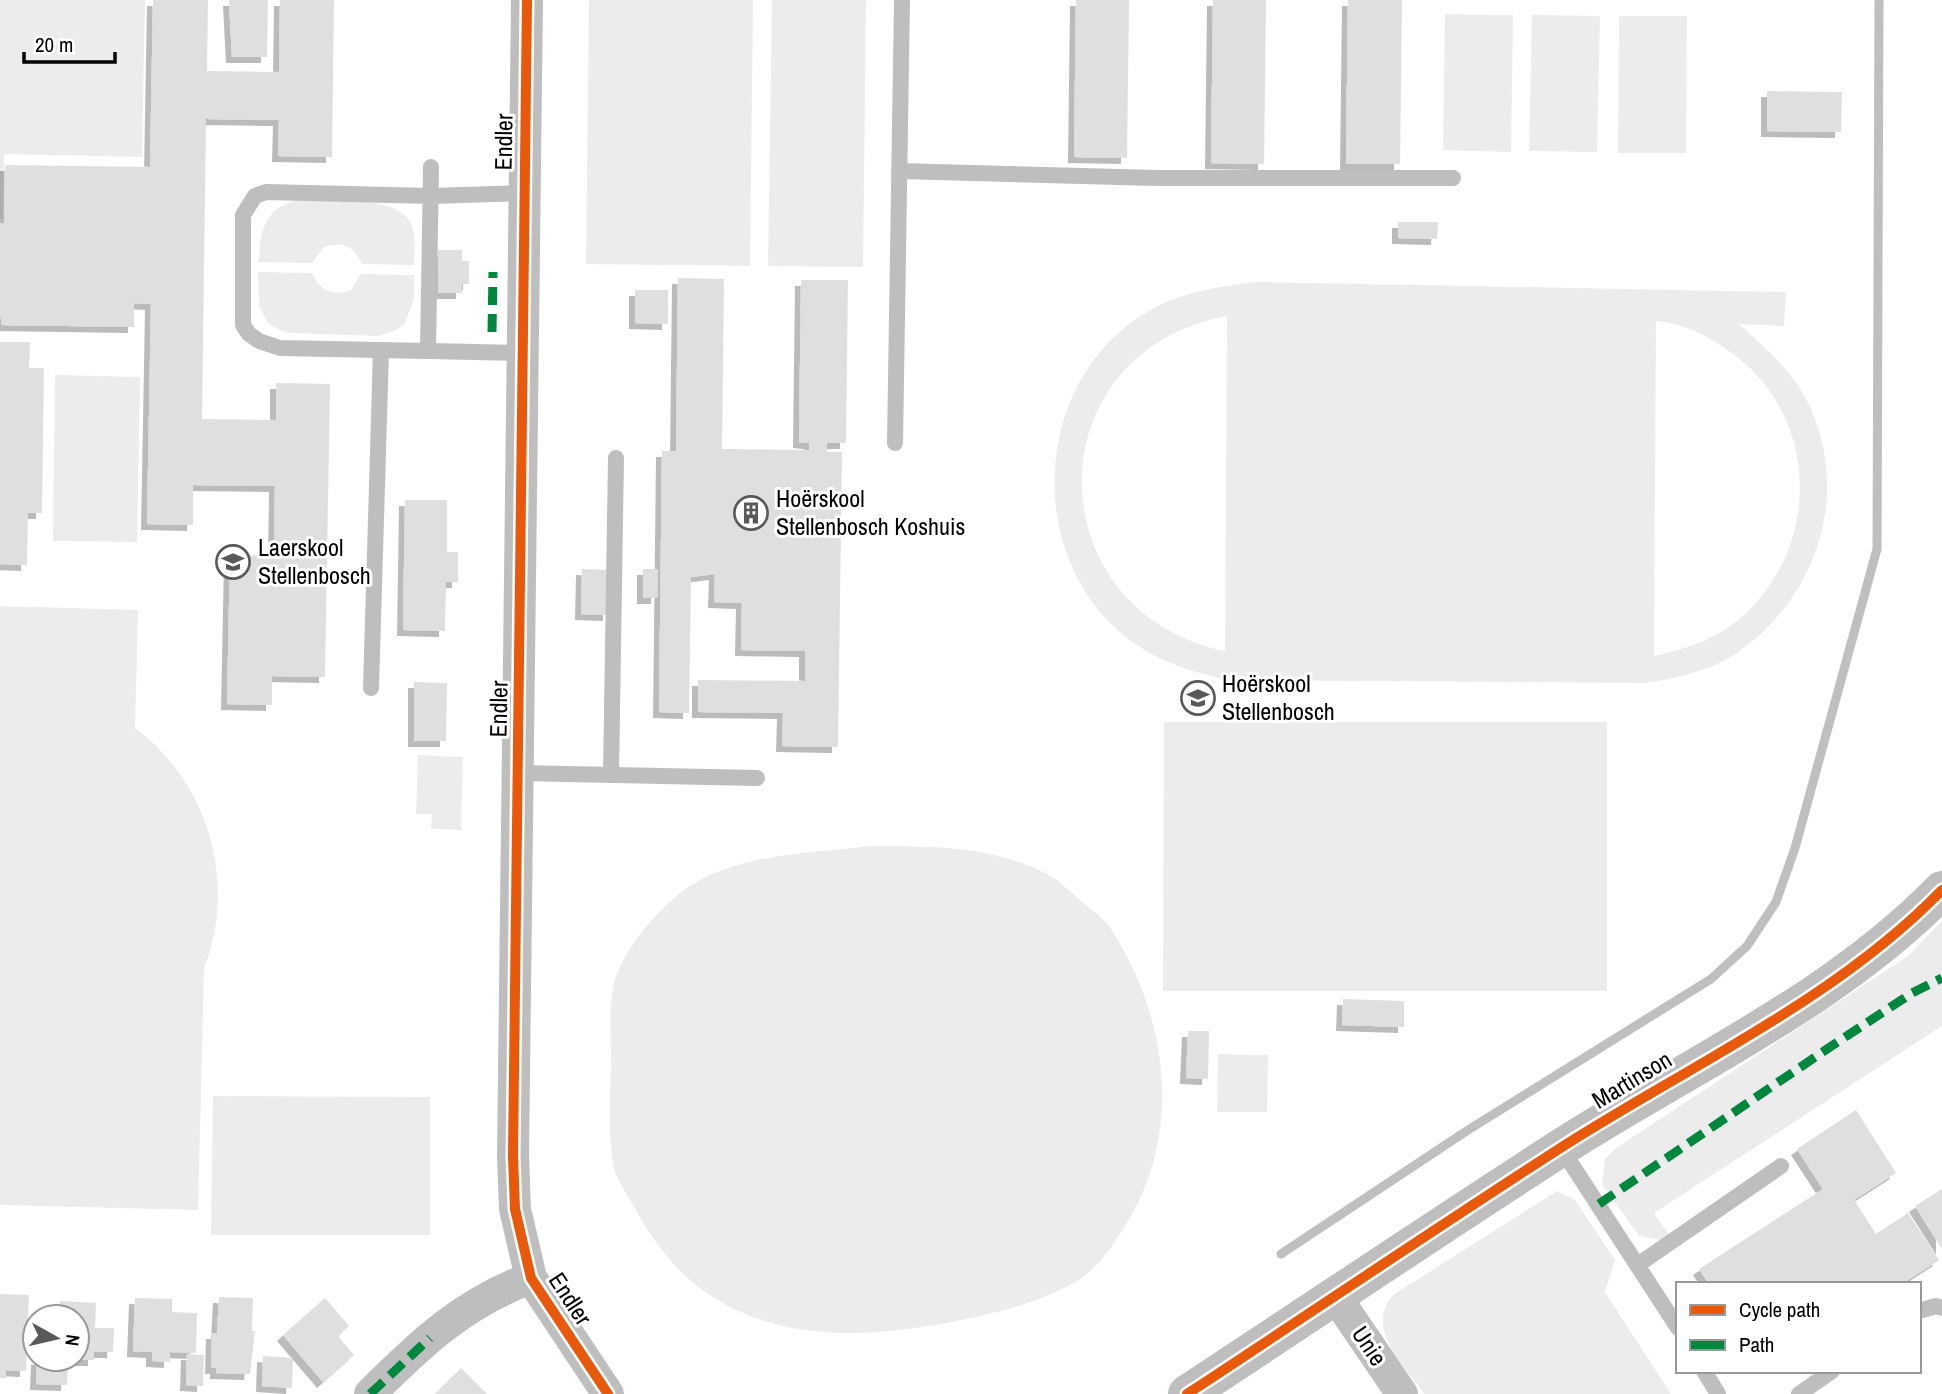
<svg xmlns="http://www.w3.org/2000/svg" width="1942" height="1394" viewBox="0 0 1942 1394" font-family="'Archivo Narrow',sans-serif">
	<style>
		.green { fill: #ececec; fill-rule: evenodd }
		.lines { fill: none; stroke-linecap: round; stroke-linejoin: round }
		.stream { stroke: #bfbfbf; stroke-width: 9 }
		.building { fill: #dfdfdf; filter: url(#shadow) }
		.service { stroke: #bebebe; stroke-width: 16 }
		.minor { stroke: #bebebe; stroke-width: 32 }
		.tertiary { stroke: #bebebe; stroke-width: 38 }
		.quiet { stroke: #00873e; stroke-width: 9; stroke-dasharray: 18 9; stroke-linecap: butt }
		.cycleway-casing { stroke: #fff; stroke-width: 15 }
		.cycleway { stroke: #e8590c; stroke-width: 10 }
		.labels { text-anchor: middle; stroke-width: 6; stroke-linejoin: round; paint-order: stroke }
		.street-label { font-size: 24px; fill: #000; stroke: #fff }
		.poi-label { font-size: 24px; fill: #000; stroke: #fff; text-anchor: start }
	</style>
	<defs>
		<filter id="shadow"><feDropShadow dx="-6" dy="6" stdDeviation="0" flood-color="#0004"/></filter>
	</defs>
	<rect width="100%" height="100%" fill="#fff"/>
	<!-- green -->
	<g class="green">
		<path d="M0,0H145L142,157L4,154L3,219H0Z"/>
		<path d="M589,0H753L750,266L586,264Z"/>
		<path d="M772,0H866L863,267L768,266Z"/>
		<path d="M1445,14L1513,15L1511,152L1443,150Z"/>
		<path d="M1532,15L1600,16L1597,152L1529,151Z"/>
		<path d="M1619,16H1687L1686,153H1618Z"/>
		<path d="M294,201C324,202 394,193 410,222C417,235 414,251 414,265L362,264C354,246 341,240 323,248L312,263L259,262C260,234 263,210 294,201Z"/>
		<path d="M258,272L312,273C320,291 333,297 351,290L361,274L414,275V299L405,323L397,330L379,336L288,333L278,329L268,323L259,306Z"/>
		<path d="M1256,282L1786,292L1784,326L1739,324C1765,348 1790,368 1806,399C1853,490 1818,597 1737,653C1710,671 1677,678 1646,683L1228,680C1191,672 1156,661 1126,637C1022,555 1033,377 1149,311C1183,291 1218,287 1256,282ZM1227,316L1225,651H1224C1033,609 1035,351 1227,316ZM1656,321C1683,323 1706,335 1729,351C1818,412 1823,541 1745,614C1719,638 1687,649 1654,656Z"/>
		<path d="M55,375L140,377L137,542L53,541Z"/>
		<path d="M0,606L138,610L135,728C208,782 238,882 204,968L198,1210L0,1205Z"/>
		<path d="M1164,722H1607V991H1163Z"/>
		<path d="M418,755L463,757L461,830L431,829L432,814H416Z"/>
		<path d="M872,846C930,846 994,846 1047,874C1059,880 1069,891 1080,900C1090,909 1104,918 1111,929C1169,1018 1183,1135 1125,1226C1115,1242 1103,1261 1088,1273C1042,1311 919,1331 860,1333C759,1335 684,1300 636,1210C628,1196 616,1179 613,1164C608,1132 610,1095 611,1062C611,1039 609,1016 612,994C616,955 659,907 690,886C741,853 814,853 872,846Z"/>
		<path d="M1942,921V1026L1654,1213L1670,1236L1660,1240L1639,1236L1602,1184L1605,1159L1616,1148L1908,956Z"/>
		<path d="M1218,1054L1268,1055L1267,1112H1217Z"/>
		<path d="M213,1096L430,1097V1235H211Z"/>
		<path d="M1557,1191L1575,1200L1615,1260L1605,1292L1671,1394H1424C1404,1365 1364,1329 1393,1295Z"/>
	</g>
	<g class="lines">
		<!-- stream -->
		<path class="stream" d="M1281,1254L1468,1130L1711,979L1747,946L1776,902L1795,848L1877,549L1879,0"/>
	</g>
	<!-- building -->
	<g class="building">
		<path d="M153,0H208L207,71L279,72L280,0H334L332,157L278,156L279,120L206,119L202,419L276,420V383L330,384L325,677L272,676V705L227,704L230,555L274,556L275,486L193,485V525L147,524L151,304L134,303V327L2,325L0,313V223H4L5,165L150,167Z"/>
		<path d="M229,0H268L267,57H232Z"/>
		<path d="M1076,0H1129L1127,158L1074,157Z"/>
		<path d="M1213,0H1266L1264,164L1211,163Z"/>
		<path d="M1348,0H1402L1400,164H1346Z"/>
		<path d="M1767,91L1842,92L1841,132L1767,131Z"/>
		<path d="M1398,222H1438L1437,239L1398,238Z"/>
		<path d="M438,250H462V261H469V284H462V293H438Z"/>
		<path d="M678,278L724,279L722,449L809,450V443L799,442L801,280H848L846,443H827V452H842L838,747L782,746L783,713L698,712V680L805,681V651L741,650L742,603L714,602L715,574L691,577L689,713L659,712L662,451H676Z"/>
		<path d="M635,290H668V324L635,323Z"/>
		<path d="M0,342H30L29,368H44L42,513H28L27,565L0,564Z"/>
		<path d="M405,500H447V552H458V582H446L445,631L403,630Z"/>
		<path d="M582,569L610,570L609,615L581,614Z"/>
		<path d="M643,569H658L657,598H643Z"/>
		<path d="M414,682L447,683L446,741H414Z"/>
		<path d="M1343,999L1404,1001V1027L1342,1025Z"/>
		<path d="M1188,1031H1209L1208,1079L1186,1078Z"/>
		<path d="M1856,1110L1896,1173L1854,1200L1876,1234L1908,1213L1939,1260L1902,1284H1709L1699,1269L1823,1189L1797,1149Z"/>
		<path d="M1942,1189V1249L1915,1206Z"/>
		<path d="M0,1294L29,1295L26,1371L6,1370V1378H0Z"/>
		<path d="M219,1297L253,1298L252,1331H255L250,1374L216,1373V1368H211L212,1333H217Z"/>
		<path d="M135,1298L172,1299V1312L197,1313L196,1353L170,1352V1362L152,1361V1352L133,1351Z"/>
		<path d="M325,1298L349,1326L338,1336L354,1355L323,1382L283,1335Z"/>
		<path d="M60,1301L96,1303L95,1328H114L113,1352H94V1360H77V1317H59Z"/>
		<path d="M187,1354L204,1355L203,1386L186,1385Z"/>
		<path d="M263,1356L293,1358L292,1388L262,1386Z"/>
		<path d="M37,1359H68L67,1385L36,1384Z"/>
		<path d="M461,1368L487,1394H435Z"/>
	</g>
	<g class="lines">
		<!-- service -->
		<g class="service">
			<path d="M431,167L428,351L280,348L259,341L249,334L243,325V215L255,196L266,192L431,196L524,193"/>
			<path d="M899,171L1156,178H1453"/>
			<path d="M428,351L524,353"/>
			<path d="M895,443L902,0"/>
			<path d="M371,688L381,350"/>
			<path d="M519,773L757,778"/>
			<path d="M611,775L616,458"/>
			<path d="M1561,1148L1678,1328"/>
			<path d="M1639,1264L1781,1166"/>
			<path d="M1919,1311L1936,1306L1942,1308"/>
			<path d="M1704,1371L1718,1394"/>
			<path d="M1799,1394L1832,1371"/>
		</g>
		<!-- minor -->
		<g class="minor">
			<path d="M527,0L513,1156L515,1209L531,1278L608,1394"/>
			<path d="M1336,1297L1402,1394"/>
			<path d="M370,1394C420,1344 463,1303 531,1278"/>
		</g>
		<!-- tertiary -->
		<path class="tertiary" d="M1187,1394C1312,1312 1436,1228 1562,1147C1690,1065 1835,1000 1942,890"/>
		<!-- quiet -->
		<g class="quiet">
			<path d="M492,332L493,272"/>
			<path d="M1599,1204L1830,1047L1912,993L1942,978"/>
			<path d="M370,1394L430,1338"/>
		</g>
		<!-- cycleway casing -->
		<g class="cycleway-casing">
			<g id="cycleway">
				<path d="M527,0L513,1156L515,1209L531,1278L608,1394"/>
				<path d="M1187,1394C1312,1312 1436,1228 1562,1147C1690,1065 1835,1000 1942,890"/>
			</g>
		</g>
		<!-- cycleway -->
		<use href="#cycleway" class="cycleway"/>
	</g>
	<!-- icons -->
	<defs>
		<g id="building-ring" transform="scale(1.75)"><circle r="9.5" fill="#fff" stroke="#595959" stroke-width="1.5"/><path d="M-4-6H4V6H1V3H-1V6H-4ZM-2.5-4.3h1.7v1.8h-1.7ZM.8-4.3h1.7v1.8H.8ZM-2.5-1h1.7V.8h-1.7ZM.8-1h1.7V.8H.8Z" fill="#595959"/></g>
		<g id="school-ring" transform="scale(1.75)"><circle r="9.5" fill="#fff" stroke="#595959" stroke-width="1.5"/><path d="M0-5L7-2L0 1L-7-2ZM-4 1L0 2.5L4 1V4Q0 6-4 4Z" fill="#595959"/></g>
	</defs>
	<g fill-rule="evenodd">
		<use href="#building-ring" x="751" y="513"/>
		<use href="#school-ring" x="233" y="562"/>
		<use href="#school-ring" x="1198" y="698"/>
	</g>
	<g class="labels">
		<!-- street labels -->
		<g class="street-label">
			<text transform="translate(504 142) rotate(-89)" y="8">Endler</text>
			<text transform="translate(499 709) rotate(-89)" y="8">Endler</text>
			<text transform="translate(1632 1080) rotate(-31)" y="8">Martinson</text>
			<text transform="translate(570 1299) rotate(57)" y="8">Endler</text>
			<text transform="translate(1369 1346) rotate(56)" y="8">Unie</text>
		</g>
		<!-- poi labels -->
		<g class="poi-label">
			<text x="776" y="507">Hoërskool<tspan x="776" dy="28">Stellenbosch Koshuis</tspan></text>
			<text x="258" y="556">Laerskool<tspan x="258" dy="28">Stellenbosch</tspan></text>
			<text x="1222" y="692">Hoërskool<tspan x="1222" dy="28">Stellenbosch</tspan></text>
		</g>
	</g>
	<!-- legend -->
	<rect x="1676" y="1282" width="245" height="91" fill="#ffffff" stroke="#999999" stroke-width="2"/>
	<rect x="1690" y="1305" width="35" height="10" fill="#e8590c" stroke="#999999" stroke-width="2"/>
	<text x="1739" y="1317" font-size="21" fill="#000000">Cycle path</text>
	<rect x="1690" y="1340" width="35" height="10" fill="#00873e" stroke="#999999" stroke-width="2"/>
	<text x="1739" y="1352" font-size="21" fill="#000000">Path</text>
	<!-- north arrow -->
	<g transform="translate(56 1338) rotate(98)"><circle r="33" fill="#ffffff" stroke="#999999" stroke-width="2"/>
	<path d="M0-5L12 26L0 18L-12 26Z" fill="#595959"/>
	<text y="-10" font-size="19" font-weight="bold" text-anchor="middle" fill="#000000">N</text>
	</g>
	<!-- scale -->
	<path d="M24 52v10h91v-10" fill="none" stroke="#000000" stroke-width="3.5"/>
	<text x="35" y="52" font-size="21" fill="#000000" stroke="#ffffff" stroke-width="5" paint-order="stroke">20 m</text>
</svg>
